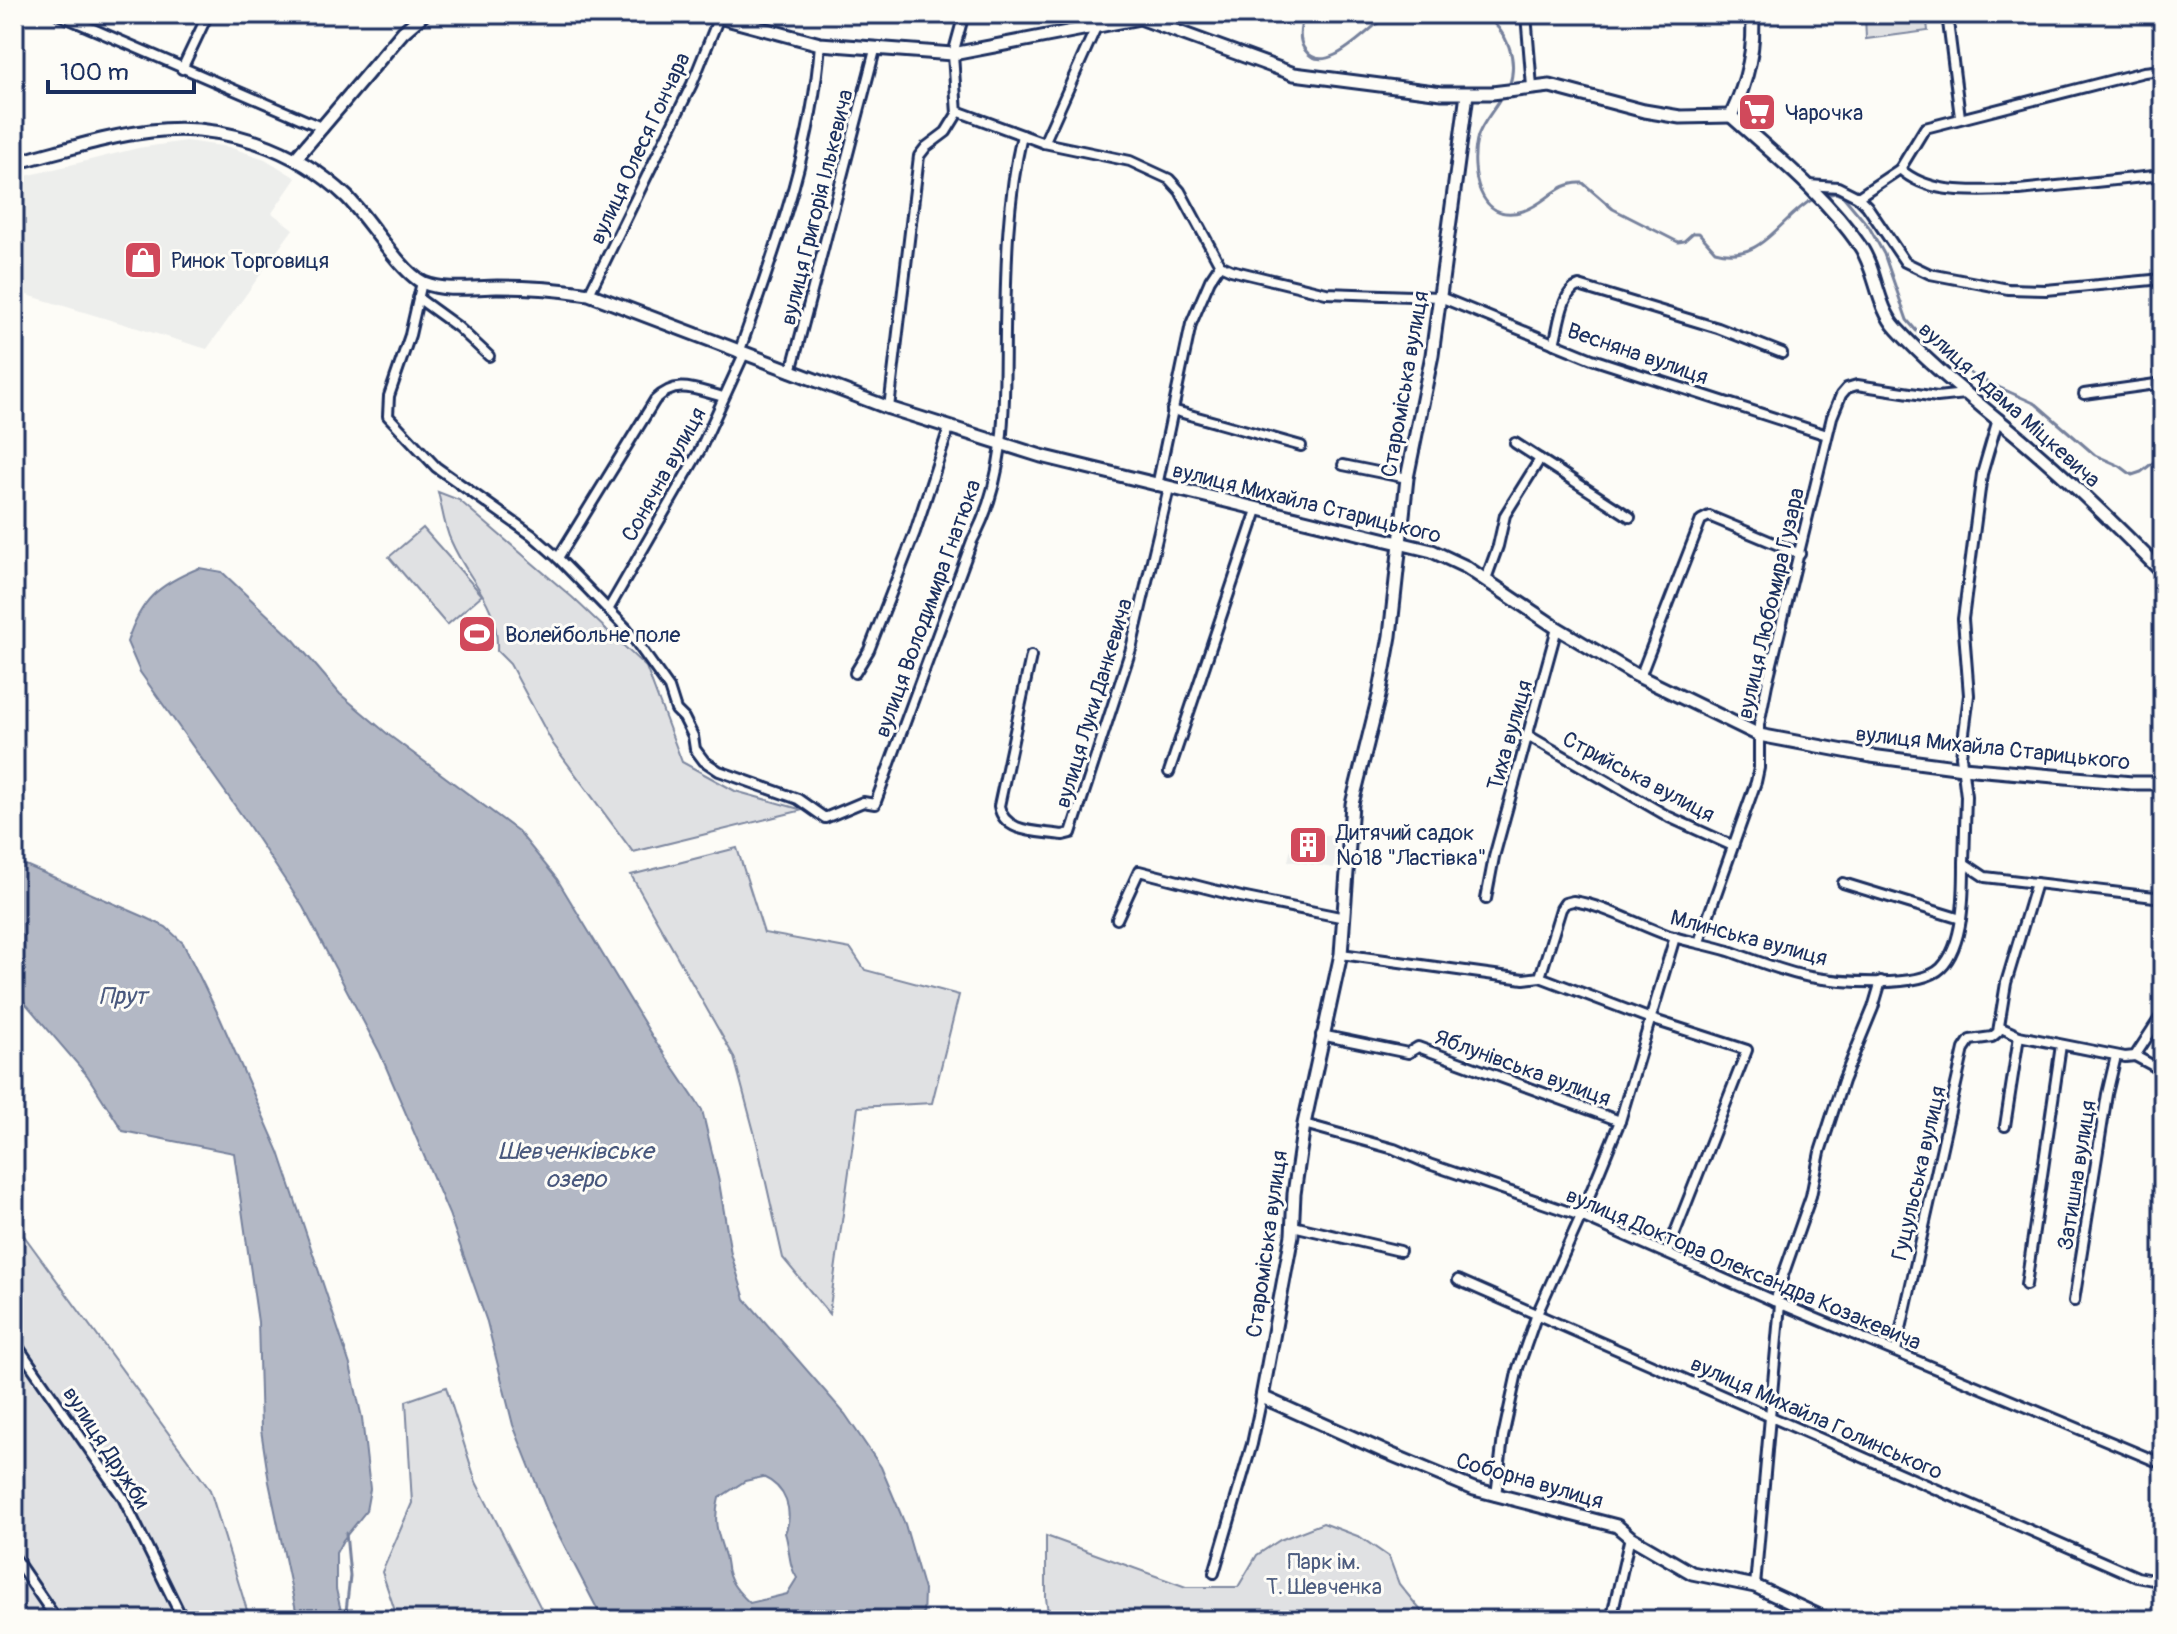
<svg xmlns="http://www.w3.org/2000/svg" width="2177" height="1634" viewBox="0 0 2177 1634" font-family="Pangolin,sans-serif">
	<style>
		.built { fill: #edeeec }
		.green { fill: #e0e1e3; stroke: #7e88a0; stroke-width: 2 }
		.water { fill: #b3b8c5; stroke: #76819c; stroke-width: 2; fill-rule: evenodd }
		.lines { fill: none; stroke-linecap: round; stroke-linejoin: round }
		.stream { stroke: #76819c; stroke-width: 3 }
		.minor-casing { stroke: #1b2f5e; stroke-width: 14 }
		.tertiary-casing { stroke: #1b2f5e; stroke-width: 17 }
		.minor { stroke: #fdfcf7; stroke-width: 8 }
		.tertiary { stroke: #fdfcf7; stroke-width: 11 }
		.labels { text-anchor: middle; stroke-width: 6; stroke-linejoin: round; paint-order: stroke }
		.poi-label { font-size: 22px; fill: #1b2f5e; stroke: #fdfcf7; text-anchor: start }
		.street-label { font-size: 22px; fill: #1b2f5e; stroke: #fdfcf7 }
		.park-label { font-size: 22px; fill: #4c5c7f; stroke: #fdfcf7 }
		.water-label { font-size: 24px; font-style: italic; fill: #49587d; stroke: #fdfcf7 }
	</style>
	<rect width="100%" height="100%" fill="#fdfcf7"/>
	<filter id="ink" filterUnits="userSpaceOnUse"><feTurbulence type="fractalNoise" baseFrequency=".0125" numOctaves="2"/><feDisplacementMap in="SourceGraphic" scale="16" xChannelSelector="R" yChannelSelector="G"/><feConvolveMatrix kernelMatrix="1 2 1 2 8 2 1 2 1" color-interpolation-filters="sRGB"/></filter>
	<g filter="url(#ink)">
		<!-- built -->
		<g class="built">
			<path d="M186,141L229,147L265,159L296,178L272,213L293,229L207,349L14,291V179L138,148Z"/>
			<path d="M1295,830L1337,837L1334,868L1288,861Z"/>
		</g>
		<!-- green -->
		<g class="green">
			<path d="M1865,14H1926L1928,31L1866,39Z"/>
			<path d="M438,492L459,500L573,598L646,667L682,762L735,791L803,810L633,852L553,744L510,664L497,651C499,601 469,583 451,541C444,526 442,507 438,492Z"/>
			<path d="M423,528L482,595L447,625L389,557Z"/>
			<path d="M737,848L764,933L851,949L865,970L959,995L932,1103L858,1107L829,1314L783,1258L757,1143L734,1057L631,875Z"/>
			<path d="M14,1222L210,1490L250,1620H14Z"/>
			<path d="M446,1387L476,1482L547,1620H398L382,1572L412,1503L406,1401Z"/>
			<path d="M1323,1523L1360,1537L1389,1557L1399,1584L1422,1612L1423,1620H1049L1046,1598V1536L1186,1587H1238L1257,1555L1280,1540Z"/>
		</g>
		<!-- water -->
		<g class="water">
			<path d="M199,568L222,572L294,640L340,694L390,736L518,831L557,879L652,1036L702,1110L719,1182L731,1254L745,1299L845,1414L881,1467L905,1524L924,1590L923,1620H603L550,1518L513,1425L487,1322L449,1214L380,1053L303,907L243,817L140,672L127,642C141,599 158,585 199,568ZM763,1477C786,1487 794,1511 785,1533C790,1548 788,1565 797,1578L787,1594L750,1603C741,1595 731,1585 728,1572C726,1566 727,1560 724,1553C717,1532 713,1520 719,1498L745,1481Z"/>
			<path d="M14,860L147,918L166,927L183,943L220,1018L279,1152L350,1365L362,1418L370,1489L366,1511L343,1540L336,1553V1589L343,1620H298L269,1482L261,1430L258,1322L234,1153L123,1131L87,1075L14,990Z"/>
		</g>
		<g class="lines">
			<!-- stream -->
			<g class="stream">
				<path d="M1305,14C1300,26 1297,39 1305,50C1326,80 1370,25 1390,14"/>
				<path d="M1483,14C1507,31 1519,58 1509,87"/>
				<path d="M1502,96C1495,110 1480,124 1477,139C1470,169 1478,225 1523,211C1546,204 1558,181 1583,183L1613,209L1678,242L1684,241L1693,233H1699L1715,251C1762,264 1778,219 1813,199"/>
				<path d="M1825,195L1836,193L1843,196L1869,227L1884,254L1907,320L1919,334L1974,376L2036,404L2095,455L2120,466L2132,475L2141,472L2163,455"/>
				<path d="M345,1620L350,1576L346,1533"/>
			</g>
			<!-- minor casing -->
			<g class="minor-casing">
				<g id="minor">
					<path d="M58,14L323,128"/>
					<path d="M1526,14L1532,87"/>
					<path d="M1947,14L1960,117"/>
					<path d="M182,69L208,14"/>
					<path d="M957,111L1044,143L1130,161L1169,179L1180,191L1220,265L1231,270L1326,293L1440,297L1592,359L1827,435"/>
					<path d="M1044,143L1097,25"/>
					<path d="M1900,169L1925,128L2144,72L2163,70"/>
					<path d="M1808,185L1838,187L1858,197L1867,206L1905,262L1930,274L2008,289L2046,290L2163,279"/>
					<path d="M1858,197L1900,169C1931,197 1980,190 2019,190L2163,175"/>
					<path d="M422,282L410,335L389,396L388,416L436,467L532,535L558,558L627,629L669,688L676,710L684,718L693,736L695,749L704,761L719,771L798,799L825,818L863,802L875,804L972,541C1008,476 1004,402 1005,331C1006,265 1007,200 1022,135"/>
					<path d="M589,294L692,84L719,17"/>
					<path d="M418,298L458,327L489,356"/>
					<path d="M1554,344C1559,328 1561,291 1579,286L1718,328L1782,353"/>
					<path d="M739,353C774,252 812,152 820,44"/>
					<path d="M791,372L875,50"/>
					<path d="M2084,394L2163,383"/>
					<path d="M889,408L919,156L926,147L946,132L957,114L953,54L964,14"/>
					<path d="M1172,410L1301,446"/>
					<path d="M1515,443L1630,517"/>
					<path d="M1343,465L1407,478"/>
					<path d="M1157,486L1191,324L1210,280L1220,265"/>
					<path d="M558,558L655,400C677,378 696,390 723,397"/>
					<path d="M1486,579L1498,546L1505,515L1540,459"/>
					<path d="M608,610L700,450L744,354"/>
					<path d="M1031,656L999,806C1004,834 1039,831 1063,835L1071,833L1131,649L1169,488"/>
					<path d="M855,673L869,650L915,532L949,428"/>
					<path d="M1640,677L1701,520L1709,516L1800,554"/>
					<path d="M1529,736L1669,817L1733,846"/>
					<path d="M1169,772L1257,510"/>
					<path d="M1964,863L1966,796L1961,756L1969,695L1963,619L1982,474L1998,419"/>
					<path d="M1843,883L1961,919"/>
					<path d="M1486,899L1494,857L1557,628"/>
					<path d="M1117,919L1139,871L1241,897L1345,918"/>
					<path d="M1699,942L1756,782L1759,768V725L1767,684L1832,417L1841,395L1847,388L1857,385L1937,397L1965,394"/>
					<path d="M1341,954L1524,979L1540,977L1561,909L1565,903L1573,901C1606,906 1638,925 1670,936C1690,942 1710,945 1729,951C1755,960 1783,972 1810,977C1839,982 1920,989 1941,968C1964,945 1964,893 1964,863L1985,877L2163,898"/>
					<path d="M1540,977L1651,1019L1747,1050L1667,1253"/>
					<path d="M1999,1027L2019,1036L2125,1057L2135,1056L2163,1013"/>
					<path d="M1321,1035L1408,1053L1418,1047L1620,1121"/>
					<path d="M2135,1056L2163,1071"/>
					<path d="M1304,1124L1394,1149L1429,1164L1581,1216L1774,1301L2163,1464"/>
					<path d="M2005,1126L2019,1036"/>
					<path d="M1293,1226L1400,1251"/>
					<path d="M1458,1280L2137,1577L2163,1582"/>
					<path d="M2026,1285L2061,1045"/>
					<path d="M1774,1301L1811,1196L1820,1152L1843,1081L1873,1008L1881,981"/>
					<path d="M2074,1301L2107,1094L2116,1056"/>
					<path d="M14,1341L123,1498L183,1620"/>
					<path d="M1896,1351L1964,1049L1970,1040L1992,1037L1998,1032L2006,983L2036,883"/>
					<path d="M1496,1496L1503,1437L1518,1368L1537,1314L1581,1216L1620,1121L1675,937"/>
					<path d="M14,1557L57,1620"/>
					<path d="M1214,1573L1252,1444L1262,1397"/>
					<path d="M1755,1586L1780,1304"/>
					<path d="M1611,1620L1630,1537"/>
				</g>
			</g>
			<!-- tertiary casing -->
			<g class="tertiary-casing">
				<g id="tertiary">
					<path d="M699,14L719,17L820,44L953,54L1140,18L1294,74L1442,93H1492L1550,86L1644,111L1680,117L1731,116"/>
					<path d="M1467,94L1432,355L1407,478L1390,636L1379,696L1352,804L1341,954L1304,1124L1294,1194L1292,1235L1262,1397L1383,1451L1474,1489L1617,1526L1630,1537L1692,1573L1755,1586L1828,1620"/>
					<path d="M1731,116C1777,157 1825,195 1860,246C1877,271 1876,306 1897,329C1928,363 1962,390 1997,419C2054,464 2112,521 2163,573"/>
					<path d="M1731,116C1746,84 1756,50 1752,14"/>
					<path d="M296,158L403,32L424,14"/>
					<path d="M14,163C59,152 105,136 151,131C222,122 296,148 347,197C367,217 402,274 424,283C446,292 475,287 497,287C528,287 558,289 589,294L889,408L1041,456L1432,551L1466,567L1557,628L1634,674L1759,735L1871,756L1963,768L2132,783H2163"/>
				</g>
			</g>
			<!-- minor -->
			<use href="#minor" class="minor"/>
			<!-- tertiary -->
			<use href="#tertiary" class="tertiary"/>
		</g>
	</g>
	<!-- icons -->
	<defs>
		<g id="supermarket-square" transform="scale(2)"><rect x="-9" y="-9" width="18" height="18" rx="4" fill="#d1495b" stroke="#fdfcf7"/><path d="M-6-5.5h2.5l.6 2H6L4.5 2H-2.5L-4.4-4H-6ZM-1.5 3.2a1.3 1.3 0 1 0 .1 0ZM3 3.2a1.3 1.3 0 1 0 .1 0Z" fill="#fff"/></g>
		<g id="shop-square" transform="scale(2)"><rect x="-9" y="-9" width="18" height="18" rx="4" fill="#d1495b" stroke="#fdfcf7"/><path d="M-5-2.5h2.3a2.7 3.5 0 0 1 5.4 0H5L5.5 6h-11ZM-1.5-2.5h3a1.5 2.3 0 0 0-3 0Z" fill="#fff"/></g>
		<g id="stadium-square" transform="scale(2)"><rect x="-9" y="-9" width="18" height="18" rx="4" fill="#d1495b" stroke="#fdfcf7"/><path d="M0-5a6.5 5 0 1 0 0 10a6.5 5 0 1 0 0-10ZM-3.5-1.8h7v3.6h-7Z" fill="#fff"/></g>
		<g id="building-square" transform="scale(2)"><rect x="-9" y="-9" width="18" height="18" rx="4" fill="#d1495b" stroke="#fdfcf7"/><path d="M-4-6H4V6H1V3H-1V6H-4ZM-2.5-4.3h1.7v1.8h-1.7ZM.8-4.3h1.7v1.8H.8ZM-2.5-1h1.7V.8h-1.7ZM.8-1h1.7V.8H.8Z" fill="#fff"/></g>
	</defs>
	<g fill-rule="evenodd">
		<use href="#supermarket-square" x="1757" y="112"/>
		<use href="#shop-square" x="143" y="260"/>
		<use href="#stadium-square" x="477" y="634"/>
		<use href="#building-square" x="1308" y="845"/>
	</g>
	<g class="labels">
		<!-- poi labels -->
		<g class="poi-label">
			<text x="1785" y="120">Чарочка</text>
			<text x="171" y="268">Ринок Торговиця</text>
			<text x="505" y="642">Волейбольне поле</text>
			<text x="1336" y="840">Дитячий садок<tspan x="1336" dy="25">№18 "Ластівка"</tspan></text>
		</g>
		<!-- street labels -->
		<g class="street-label">
			<text transform="translate(639 148) rotate(-65)" y="8">вулиця Олеся Гончара</text>
			<text transform="translate(816 207) rotate(-76)" y="8">вулиця Григорія Ількевича</text>
			<text transform="translate(1638 353) rotate(19)" y="8">Весняна вулиця</text>
			<text transform="translate(1404 384) rotate(-80)" y="8">Староміська вулиця</text>
			<text transform="translate(2010 404) rotate(42)" y="8">вулиця Адама Міцкевича</text>
			<text transform="translate(663 474) rotate(-61)" y="8">Сонячна вулиця</text>
			<text transform="translate(1307 502) rotate(14)" y="8">вулиця Михайла Старицького</text>
			<text transform="translate(1770 603) rotate(-77)" y="8">вулиця Любомира Гузара</text>
			<text transform="translate(927 608) rotate(-70)" y="8">вулиця Володимира Гнатюка</text>
			<text transform="translate(1093 703) rotate(-73)" y="8">вулиця Луки Данкевича</text>
			<text transform="translate(1509 735) rotate(-74)" y="8">Тиха вулиця</text>
			<text transform="translate(1993 747) rotate(6)" y="8">вулиця Михайла Старицького</text>
			<text transform="translate(1639 776) rotate(28)" y="8">Стрийська вулиця</text>
			<text transform="translate(1749 937) rotate(15)" y="8">Млинська вулиця</text>
			<text transform="translate(1523 1067) rotate(20)" y="8">Яблунівська вулиця</text>
			<text transform="translate(1918 1173) rotate(-77)" y="8">Гуцульська вулиця</text>
			<text transform="translate(2076 1175) rotate(-81)" y="8">Затишна вулиця</text>
			<text transform="translate(1266 1244) rotate(-82)" y="8">Староміська вулиця</text>
			<text transform="translate(1744 1268) rotate(23)" y="8">вулиця Доктора Олександра Козакевича</text>
			<text transform="translate(1817 1417) rotate(24)" y="8">вулиця Михайла Голинського</text>
			<text transform="translate(107 1447) rotate(57)" y="8">вулиця Дружби</text>
			<text transform="translate(1530 1480) rotate(16)" y="8">Соборна вулиця</text>
		</g>
		<!-- park labels -->
		<g class="park-label">
			<text x="1324" y="1569">Парк ім.<tspan x="1324" dy="25">Т. Шевченка</tspan></text>
		</g>
		<!-- water labels -->
		<g class="water-label">
			<text x="123" y="1004">Прут</text>
			<text x="576" y="1159">Шевченківське<tspan x="576" dy="28">озеро</tspan></text>
		</g>
	</g>
	<!-- margin -->
	<rect width="2177" height="1634" fill="none" stroke="#fdfcf7" stroke-width="48"/>
	<rect x="24" y="24" width="2129" height="1586" fill="none" stroke="#1b2f5e" stroke-width="3" filter="url(#ink)"/>
	<!-- scale -->
	<path d="M48 80v12h146v-12" fill="none" stroke="#1b2f5e" stroke-width="4"/>
	<text x="60" y="80" font-size="24" fill="#1b2f5e" stroke="#fdfcf7" stroke-width="6" paint-order="stroke">100 m</text>
</svg>
